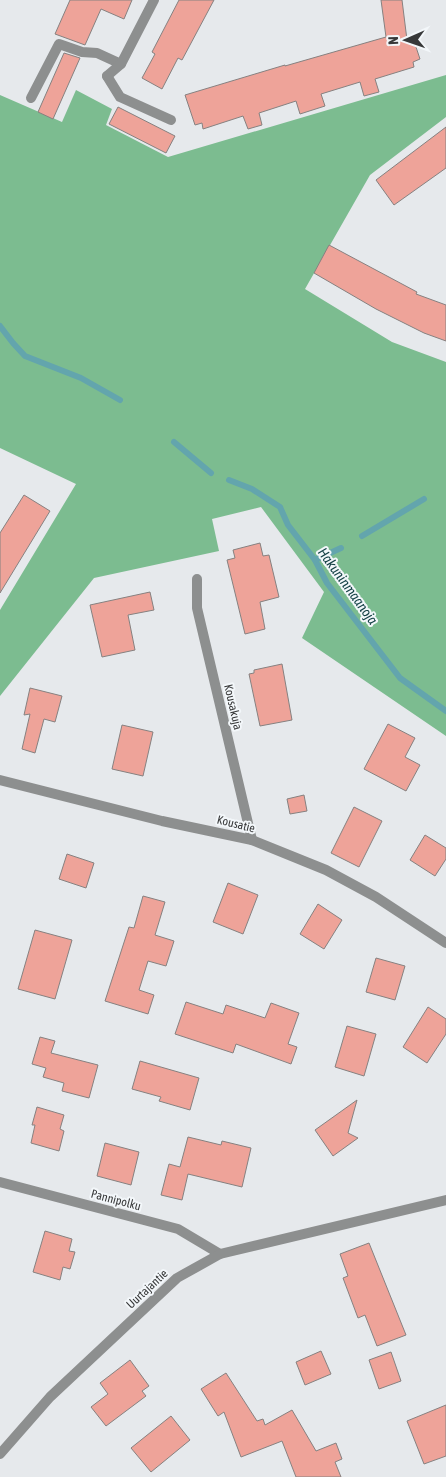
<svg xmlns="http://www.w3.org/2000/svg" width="446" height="1477" viewBox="0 0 446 1477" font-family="'Asap Condensed',sans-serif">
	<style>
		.forest { fill: #7cbc90 }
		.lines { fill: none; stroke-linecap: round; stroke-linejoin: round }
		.stream { stroke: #63a5ad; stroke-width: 6 }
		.building { fill: #eea399; stroke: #868180 }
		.service { stroke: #8d8f8f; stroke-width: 10 }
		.minor { stroke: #8d8f8f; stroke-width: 10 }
		.labels { text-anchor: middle; stroke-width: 4; stroke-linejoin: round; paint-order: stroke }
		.street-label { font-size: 12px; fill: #373839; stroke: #f3f7fa }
		.water-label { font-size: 14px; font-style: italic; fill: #164247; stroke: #f3f7fa }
	</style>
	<rect width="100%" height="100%" fill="#e6e9ec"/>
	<!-- forest -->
	<path class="forest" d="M446,75V117L370,175L305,289L392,342L446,362V736L302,638L324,592L261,507L212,519L219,551L94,578L0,696V610L76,484L0,448V95L62,122L76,90L112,109L106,125L168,157Z"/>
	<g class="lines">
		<!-- stream -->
		<g class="stream">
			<path d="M0,326L13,343L25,356L81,378L120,400"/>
			<path d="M174,442L211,473"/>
			<path d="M229,480L252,489L280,507L288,525L315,560L327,583L400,678L446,711"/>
			<path d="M362,536L424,499"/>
			<path d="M315,560L341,548"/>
		</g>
	</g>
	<!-- building -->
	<g class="building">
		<path d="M70,0H132L124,19L101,9L85,45L55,34Z"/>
		<path d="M179,0H214L182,60L178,58L162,89L142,78L155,54L152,52Z"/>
		<path d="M381,0H402L407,40L413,38L420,59L413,62L414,67L375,79L379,92L364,96L360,82L321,94L325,106L300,114L296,101L259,113L262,125L248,129L243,116L203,129L202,123L195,125L185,95L285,65V66L386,37Z"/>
		<path d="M64,53L80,58L53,119L38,112Z"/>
		<path d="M118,107L175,136L166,153L109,124Z"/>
		<path d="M446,127V168L394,205L376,180Z"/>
		<path d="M329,245L417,292L416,294L446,305V341L424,333L376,309L314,273Z"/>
		<path d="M24,495L50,511L0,593V533Z"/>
		<path d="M260,543L263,556L269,555L279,597L260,602L265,629L245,634L227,560L235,558L233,550Z"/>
		<path d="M150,592L154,610L128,615L135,650L102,657L90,605Z"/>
		<path d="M282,664L292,720L260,726L249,674L254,673V670Z"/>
		<path d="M30,688L62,696L55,722L44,719L35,753L22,749L30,714L24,715Z"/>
		<path d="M388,724L415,738L405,757L420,765L406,791L364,769Z"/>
		<path d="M122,725L153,732L143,776L112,769Z"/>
		<path d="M304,795L307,811L290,814L287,799Z"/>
		<path d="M354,807L382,821L359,867L331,853Z"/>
		<path d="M425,835L446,848V859L435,876L410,860Z"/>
		<path d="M67,854L94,863L86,888L59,879Z"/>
		<path d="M228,883L258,895L243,934L213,922Z"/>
		<path d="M143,896L165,902L155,935L174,941L166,966L148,961L139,990L154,995L148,1014L105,1001L129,927L134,928Z"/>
		<path d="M318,904L342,920L324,949L300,934Z"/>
		<path d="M35,930L72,940L55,999L18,989Z"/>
		<path d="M376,958L405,966L395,1000L366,992Z"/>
		<path d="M186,1002L223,1014L226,1005L265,1018L271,1003L299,1013L288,1044L297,1047L291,1064L236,1044L233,1053L175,1034Z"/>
		<path d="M428,1007L446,1019V1034L427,1063L403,1047Z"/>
		<path d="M347,1026L376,1034L364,1076L335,1067Z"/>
		<path d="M40,1037L55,1041L51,1053L98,1065L89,1098L62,1091L64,1083L43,1077L46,1068L32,1064Z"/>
		<path d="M140,1061L199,1078L190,1110L159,1101L161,1097L132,1089Z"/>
		<path d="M357,1100L348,1133L358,1138L333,1156L315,1130Z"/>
		<path d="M37,1107L64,1115L60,1129L64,1131L59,1151L31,1143L35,1125H32Z"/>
		<path d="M188,1137L221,1145L222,1141L251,1148L242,1187L188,1174L182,1200L161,1195L169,1164L180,1167Z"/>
		<path d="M105,1143L139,1152L131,1185L97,1176Z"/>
		<path d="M45,1231L72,1239L69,1251L75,1252L70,1269L63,1267L60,1280L33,1272Z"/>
		<path d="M369,1243L406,1335L377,1346L365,1315L358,1318L343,1278L348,1276L340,1254Z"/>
		<path d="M321,1351L331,1374L305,1385L296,1362Z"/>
		<path d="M391,1352L401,1381L379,1389L369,1360Z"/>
		<path d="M130,1360L149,1386L142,1391L146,1396L106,1426L91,1407L108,1394L100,1383Z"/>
		<path d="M226,1373L257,1421L263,1419L265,1425L292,1410L316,1451L336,1443L342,1459L335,1462L341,1477H296L282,1441L241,1457L224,1412L218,1416L201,1389Z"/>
		<path d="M446,1405V1456L424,1464L407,1421Z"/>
		<path d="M171,1416L190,1440L151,1472L131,1448Z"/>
	</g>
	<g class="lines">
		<!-- service -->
		<g class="service">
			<path d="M107,76L120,97L171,120"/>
			<path d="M31,98L59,44L82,52L97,53L121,64"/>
		</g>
		<!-- minor -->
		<g class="minor">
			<path d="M107,76L121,64L154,0"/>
			<path d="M197,579V608L252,840"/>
			<path d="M0,780L162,821L252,840L326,870L376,897L446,943"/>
			<path d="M0,1182L178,1229L220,1254"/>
			<path d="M0,1454L50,1397L177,1278L220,1254L446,1200"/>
		</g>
	</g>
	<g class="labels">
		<!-- street labels -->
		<g class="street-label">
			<text transform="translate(233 707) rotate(77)" y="4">Kousakuja</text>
			<text transform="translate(236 824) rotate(14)" y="4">Kousatie</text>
			<text transform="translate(116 1200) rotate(15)" y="4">Pannipolku</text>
			<text transform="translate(147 1289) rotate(-43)" y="4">Uurtajantie</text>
		</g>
		<!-- water labels -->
		<g class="water-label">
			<text transform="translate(348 586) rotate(54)" y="5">Hakuninmaanoja</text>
		</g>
	</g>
	<!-- north arrow -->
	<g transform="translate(406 40) rotate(268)" stroke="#f3f7fa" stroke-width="4" paint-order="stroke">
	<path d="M0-4L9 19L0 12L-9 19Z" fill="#373839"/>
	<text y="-8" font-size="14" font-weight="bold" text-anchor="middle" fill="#373839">N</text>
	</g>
</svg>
